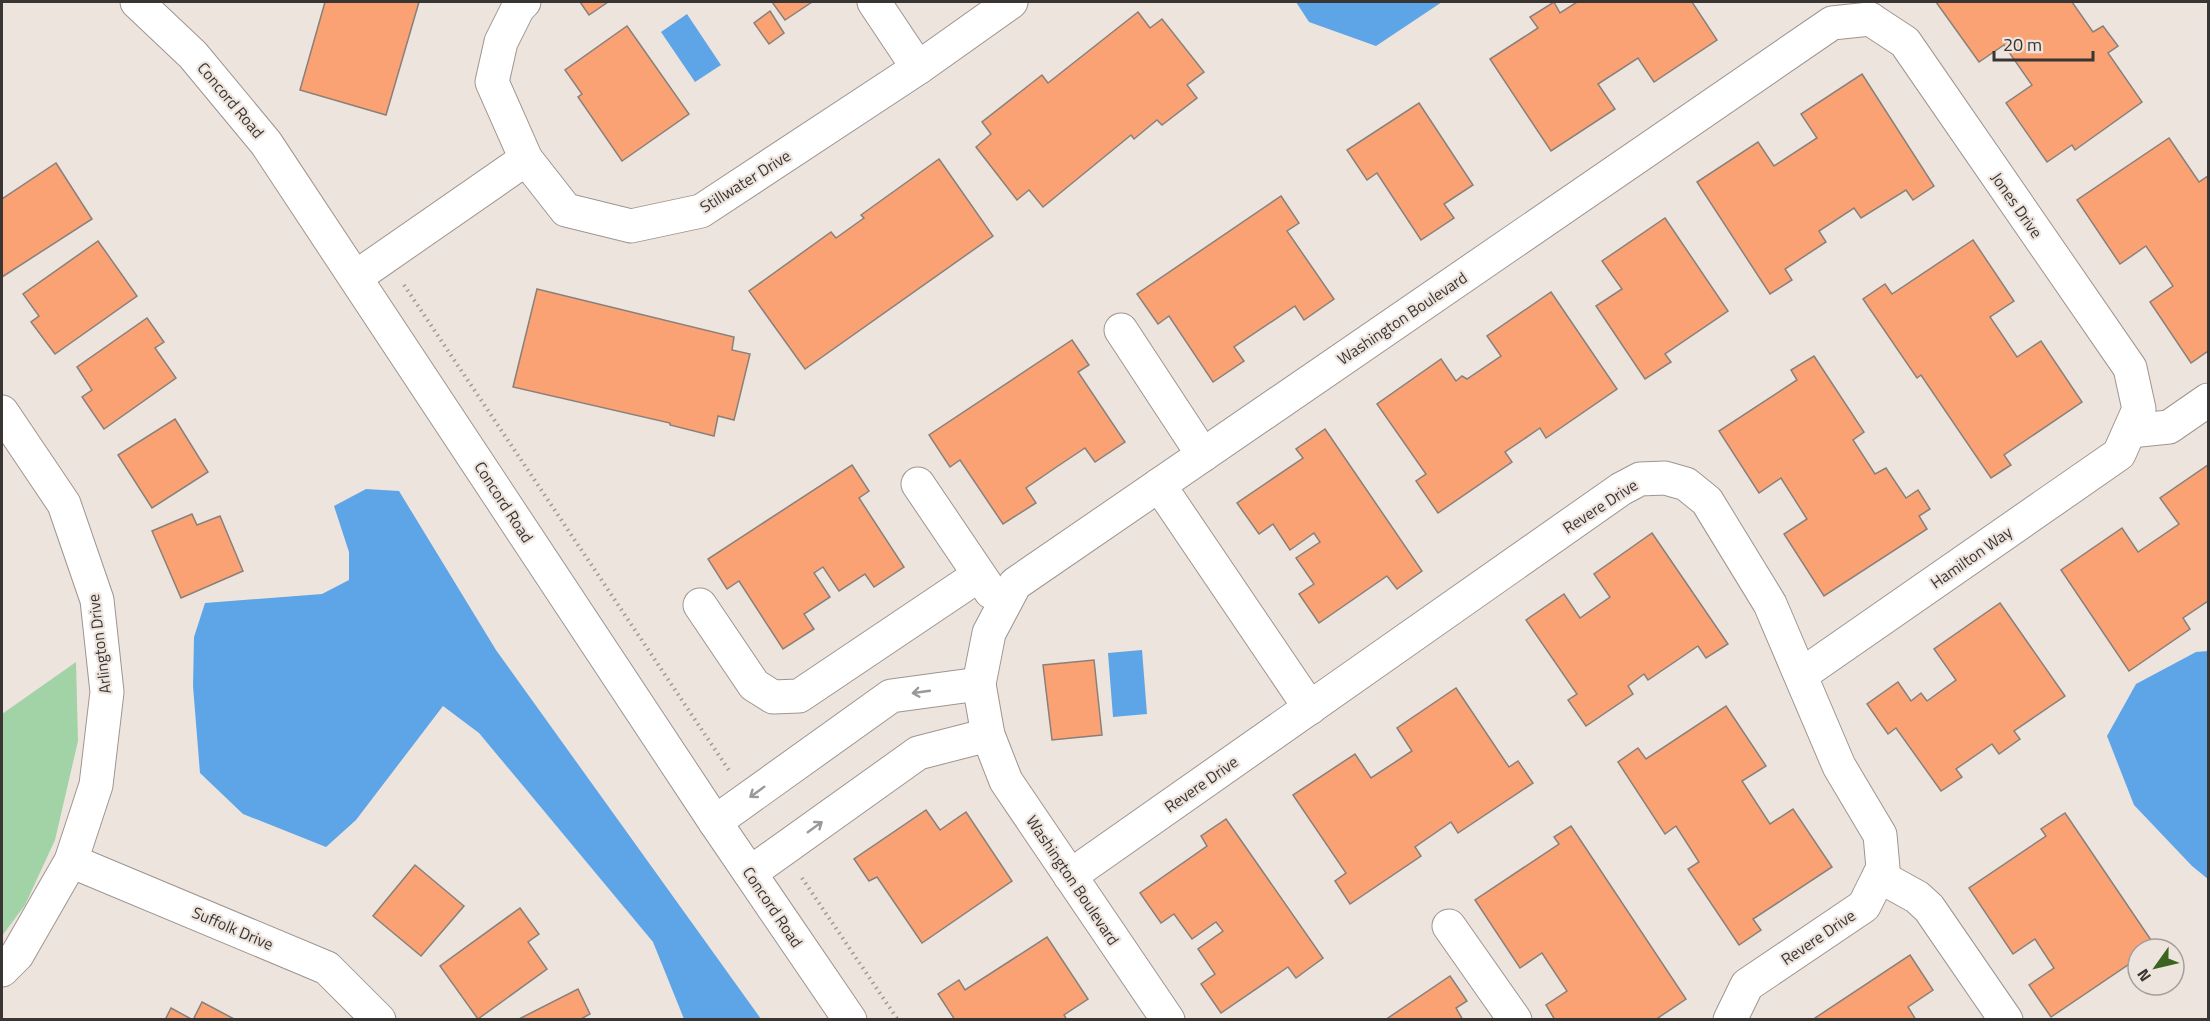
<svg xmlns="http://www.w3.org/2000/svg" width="2210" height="1021" viewBox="0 0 2210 1021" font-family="'Titillium Web',sans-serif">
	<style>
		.green { fill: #a1d3a7 }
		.water { fill: #5ea5e8 }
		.building { fill: #faa273; stroke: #89807b; stroke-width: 1.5 }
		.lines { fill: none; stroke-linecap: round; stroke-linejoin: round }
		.minor-casing { stroke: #9e9590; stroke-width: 35 }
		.path { stroke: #a09995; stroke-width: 4; stroke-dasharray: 1.5 4.5; stroke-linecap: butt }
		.minor { stroke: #fff; stroke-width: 33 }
		.oneway { stroke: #9c9a99 }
		.labels { text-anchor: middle; stroke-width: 4.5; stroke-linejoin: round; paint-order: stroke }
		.street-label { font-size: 16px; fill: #393533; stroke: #eee4de }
	</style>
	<rect width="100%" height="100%" fill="#eee4de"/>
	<!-- green -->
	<path class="green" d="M76,662L78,741L55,840L25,905L2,936V714Z"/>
	<!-- water -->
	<g class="water">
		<path d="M1296,2H1442L1376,46L1309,22Z"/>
		<path d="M687,14L721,65L695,82L661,32Z"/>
		<path d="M366,489L399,491L496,650L761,1019H684L653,942L479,733L443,706L356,820L326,847L243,814L200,773L193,686L194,637L205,603L322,594L349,580V552L334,506Z"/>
		<path d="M1142,650L1147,714L1113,717L1108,653Z"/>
		<path d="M2208,651V879L2192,866L2134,805L2107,736L2136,684L2196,652Z"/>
	</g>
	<!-- building -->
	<g class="building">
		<path d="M325,2H419L386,115L300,90Z"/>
		<path d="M580,2H608L589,15Z"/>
		<path d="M772,2H812L785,20Z"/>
		<path d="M1554,2L1560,13L1577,2H1692L1717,40L1654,82L1638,58L1598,84L1615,109L1551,151L1490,59L1538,28L1530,17Z"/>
		<path d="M1936,2H2072L2093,32L2103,26L2118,46L2108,53L2142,102L2075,150L2072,145L2047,162L2006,103L2032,85L2004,45L1979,62Z"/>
		<path d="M770,11L784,33L769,44L754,23Z"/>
		<path d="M1138,12L1150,28L1162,19L1204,72L1187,85L1197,98L1162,125L1157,120L1134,139L1131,135L1043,207L1029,190L1017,200L976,147L991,134L982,122L1042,75L1048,83Z"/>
		<path d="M627,26L689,114L622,161L578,97L582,94L565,70Z"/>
		<path d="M1862,74L1934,186L1913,200L1906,190L1861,218L1854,208L1819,231L1826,242L1785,269L1792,280L1770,294L1697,182L1758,142L1774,166L1817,138L1801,114Z"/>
		<path d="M1419,103L1473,185L1444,204L1454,218L1421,240L1377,173L1367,180L1347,150Z"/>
		<path d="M2169,138L2199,182L2208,176V351L2191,363L2150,302L2173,286L2146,246L2120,264L2077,200Z"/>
		<path d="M939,159L993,236L805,369L749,291L831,232L836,238L864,218L861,215Z"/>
		<path d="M56,163L92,219L2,277V199Z"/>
		<path d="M1281,196L1299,223L1287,231L1334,299L1304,320L1295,306L1234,347L1244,361L1213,382L1169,316L1158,324L1137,294Z"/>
		<path d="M1665,218L1728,311L1665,354L1671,362L1645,379L1596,306L1622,289L1602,261Z"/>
		<path d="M1973,240L2014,301L1990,317L2017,357L2041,341L2082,402L2004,455L2011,465L1991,478L1921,375L1917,378L1863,299L1885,284L1892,294Z"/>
		<path d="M98,241L137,296L55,354L31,322L39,316L23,294Z"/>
		<path d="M537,289L734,337L732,350L750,354L734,420L718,416L714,436L670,425V423L513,387Z"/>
		<path d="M1551,292L1617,389L1546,438L1540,428L1505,452L1512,462L1438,513L1416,481L1426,474L1377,404L1441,359L1456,381L1462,376L1467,379L1501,356L1487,336Z"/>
		<path d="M147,318L164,342L155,348L176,378L104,429L82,397L92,390L77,367Z"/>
		<path d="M1072,340L1089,365L1078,372L1125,442L1095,462L1085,448L1055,468L1026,488L1036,503L1003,524L960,460L950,467L929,435Z"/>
		<path d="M1814,356L1864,432L1853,440L1875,474L1886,468L1906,498L1918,490L1930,509L1919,516L1927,529L1824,596L1784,534L1807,519L1781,478L1759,493L1719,431L1797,380L1791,370Z"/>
		<path d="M175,419L208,472L152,508L118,455Z"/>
		<path d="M1325,429L1422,571L1397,589L1387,576L1319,623L1299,594L1314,584L1296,558L1320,542L1314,533L1290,550L1273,524L1259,534L1237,503L1303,458L1296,449Z"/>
		<path d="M852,465L869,491L859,498L904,567L874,587L865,574L839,591L823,567L814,573L830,597L804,614L814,629L783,649L739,581L727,589L708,559Z"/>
		<path d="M2208,465V601L2183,618L2190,629L2129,671L2061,570L2122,528L2138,552L2179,524L2160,498Z"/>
		<path d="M192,514L197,525L220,516L243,571L181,598L152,531Z"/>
		<path d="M1652,533L1728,644L1706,658L1698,646L1648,680L1644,674L1628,686L1633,694L1586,726L1568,700L1577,694L1526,620L1564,594L1580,618L1610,597L1594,574Z"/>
		<path d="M2000,603L2065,696L2014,731L2020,739L1999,754L1992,744L1956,769L1962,777L1941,791L1896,728L1888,734L1867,704L1898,682L1911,701L1921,693L1927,701L1956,680L1934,649Z"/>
		<path d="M1094,660L1102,735L1052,740L1043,665Z"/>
		<path d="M1456,688L1509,767L1518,761L1533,783L1458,833L1451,822L1415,847L1421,856L1350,904L1335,881L1346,873L1293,795L1355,754L1371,778L1412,751L1397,728Z"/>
		<path d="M1726,706L1766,766L1742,781L1770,824L1793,809L1832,867L1753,919L1761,930L1739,945L1688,869L1699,862L1676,826L1665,834L1618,762L1638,748L1646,759Z"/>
		<path d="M926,810L940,830L966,812L1012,881L922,943L877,877L869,881L854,859Z"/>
		<path d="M2065,813L2155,946L2138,949V958L2051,1017L2029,985L2054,968L2035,939L2013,954L1969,888L2046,836L2041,829Z"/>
		<path d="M1226,819L1323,958L1296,978L1288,967L1221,1013L1201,984L1215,974L1198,949L1223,931L1216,922L1192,939L1174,914L1161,923L1140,893L1207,846L1201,836Z"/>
		<path d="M1571,826L1686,999L1655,1020H1555L1546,1005L1567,991L1542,953L1520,968L1475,900L1559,844L1554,837Z"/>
		<path d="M415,865L464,906L421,956L373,916Z"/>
		<path d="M520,908L539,934L528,942L547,969L478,1019L440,966Z"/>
		<path d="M1047,937L1088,999L1064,1015L1067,1020H955L938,994L959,980L965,990Z"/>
		<path d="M1910,955L1933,990L1908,1007L1916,1020H1812Z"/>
		<path d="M1450,976L1467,1001L1456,1008L1463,1020H1385Z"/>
		<path d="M578,989L590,1014L579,1020H517Z"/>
		<path d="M202,1002L236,1020H193Z"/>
		<path d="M171,1008L193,1020H165Z"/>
	</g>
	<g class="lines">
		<!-- minor casing -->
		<g class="minor-casing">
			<g id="minor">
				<path d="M137,2L193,55L266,143L715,822L850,1020"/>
				<path d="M524,2L518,8L501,42L492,82L526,159L566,210L631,226L701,211L918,68L1011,2"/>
				<path d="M874,2L918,68"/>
				<path d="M356,277L526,159"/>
				<path d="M1121,330L1203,455"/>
				<path d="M2,412L64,504L97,600L107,692L96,785L71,861L17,955L2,970"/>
				<path d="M2130,431L2169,427L2208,400"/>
				<path d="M918,484L991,592"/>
				<path d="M1159,485L1310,708"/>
				<path d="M700,605L754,685L773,697L799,696L979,575"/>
				<path d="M1801,675L2119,454L2139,409L2130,368L1905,42L1870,19"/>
				<path d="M715,822L891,696L979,684"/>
				<path d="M71,861L327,968L379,1020"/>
				<path d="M750,873L918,753L988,735"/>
				<path d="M1070,876L1621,489L1640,479L1665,478L1686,484L1707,501L1770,604L1839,766L1880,835L1883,868L1864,906L1747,985L1730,1020"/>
				<path d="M1879,876L1917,897L1929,908L2006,1020"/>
				<path d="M1449,926L1515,1020"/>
				<path d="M1168,1020L1006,781L988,735L979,684L989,633L1015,584L1832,23L1870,19"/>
			</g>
		</g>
		<!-- path -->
		<g class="path">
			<path d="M404,285L730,772"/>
			<path d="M802,878L898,1020"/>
		</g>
		<!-- minor -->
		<use href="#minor" class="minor"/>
	</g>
	<!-- one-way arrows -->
	<defs><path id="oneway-shaft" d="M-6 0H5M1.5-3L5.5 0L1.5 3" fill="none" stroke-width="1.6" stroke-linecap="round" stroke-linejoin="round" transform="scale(1.5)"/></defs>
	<g class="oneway">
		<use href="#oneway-shaft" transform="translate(921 692) rotate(172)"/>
		<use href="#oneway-shaft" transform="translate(757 792) rotate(144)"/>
		<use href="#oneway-shaft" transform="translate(815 827) rotate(-36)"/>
	</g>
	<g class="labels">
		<!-- street labels -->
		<g class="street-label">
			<text transform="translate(231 100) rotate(50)" y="6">Concord Road</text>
			<text transform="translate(745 181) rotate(-32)" y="6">Stillwater Drive</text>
			<text transform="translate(2017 205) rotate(55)" y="6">Jones Drive</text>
			<text transform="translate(1402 318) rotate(-34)" y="6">Washington Boulevard</text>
			<text transform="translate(504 502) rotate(57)" y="6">Concord Road</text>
			<text transform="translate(1600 506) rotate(-33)" y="6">Revere Drive</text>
			<text transform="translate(1971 557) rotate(-35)" y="6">Hamilton Way</text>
			<text transform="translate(99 644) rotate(-97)" y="6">Arlington Drive</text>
			<text transform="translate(1201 784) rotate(-35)" y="6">Revere Drive</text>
			<text transform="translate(1073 880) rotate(56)" y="6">Washington Boulevard</text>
			<text transform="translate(773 907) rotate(56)" y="6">Concord Road</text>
			<text transform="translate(233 928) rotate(23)" y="6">Suffolk Drive</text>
			<text transform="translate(1818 937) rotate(-34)" y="6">Revere Drive</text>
		</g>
	</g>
	<!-- border -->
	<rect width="2210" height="1021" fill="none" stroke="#393533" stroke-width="6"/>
	<!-- north arrow -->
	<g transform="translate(2156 967) rotate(236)"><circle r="28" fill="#eee4de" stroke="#a69e9a" stroke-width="1.5"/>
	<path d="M0-4.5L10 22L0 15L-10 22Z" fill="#3b6421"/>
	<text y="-9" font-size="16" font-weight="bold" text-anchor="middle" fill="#393533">N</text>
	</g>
	<!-- scale -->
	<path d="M1994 51v9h99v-9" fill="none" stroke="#393533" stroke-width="3"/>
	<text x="2003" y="51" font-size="18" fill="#393533" stroke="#eee4de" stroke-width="4.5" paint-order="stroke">20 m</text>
</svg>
